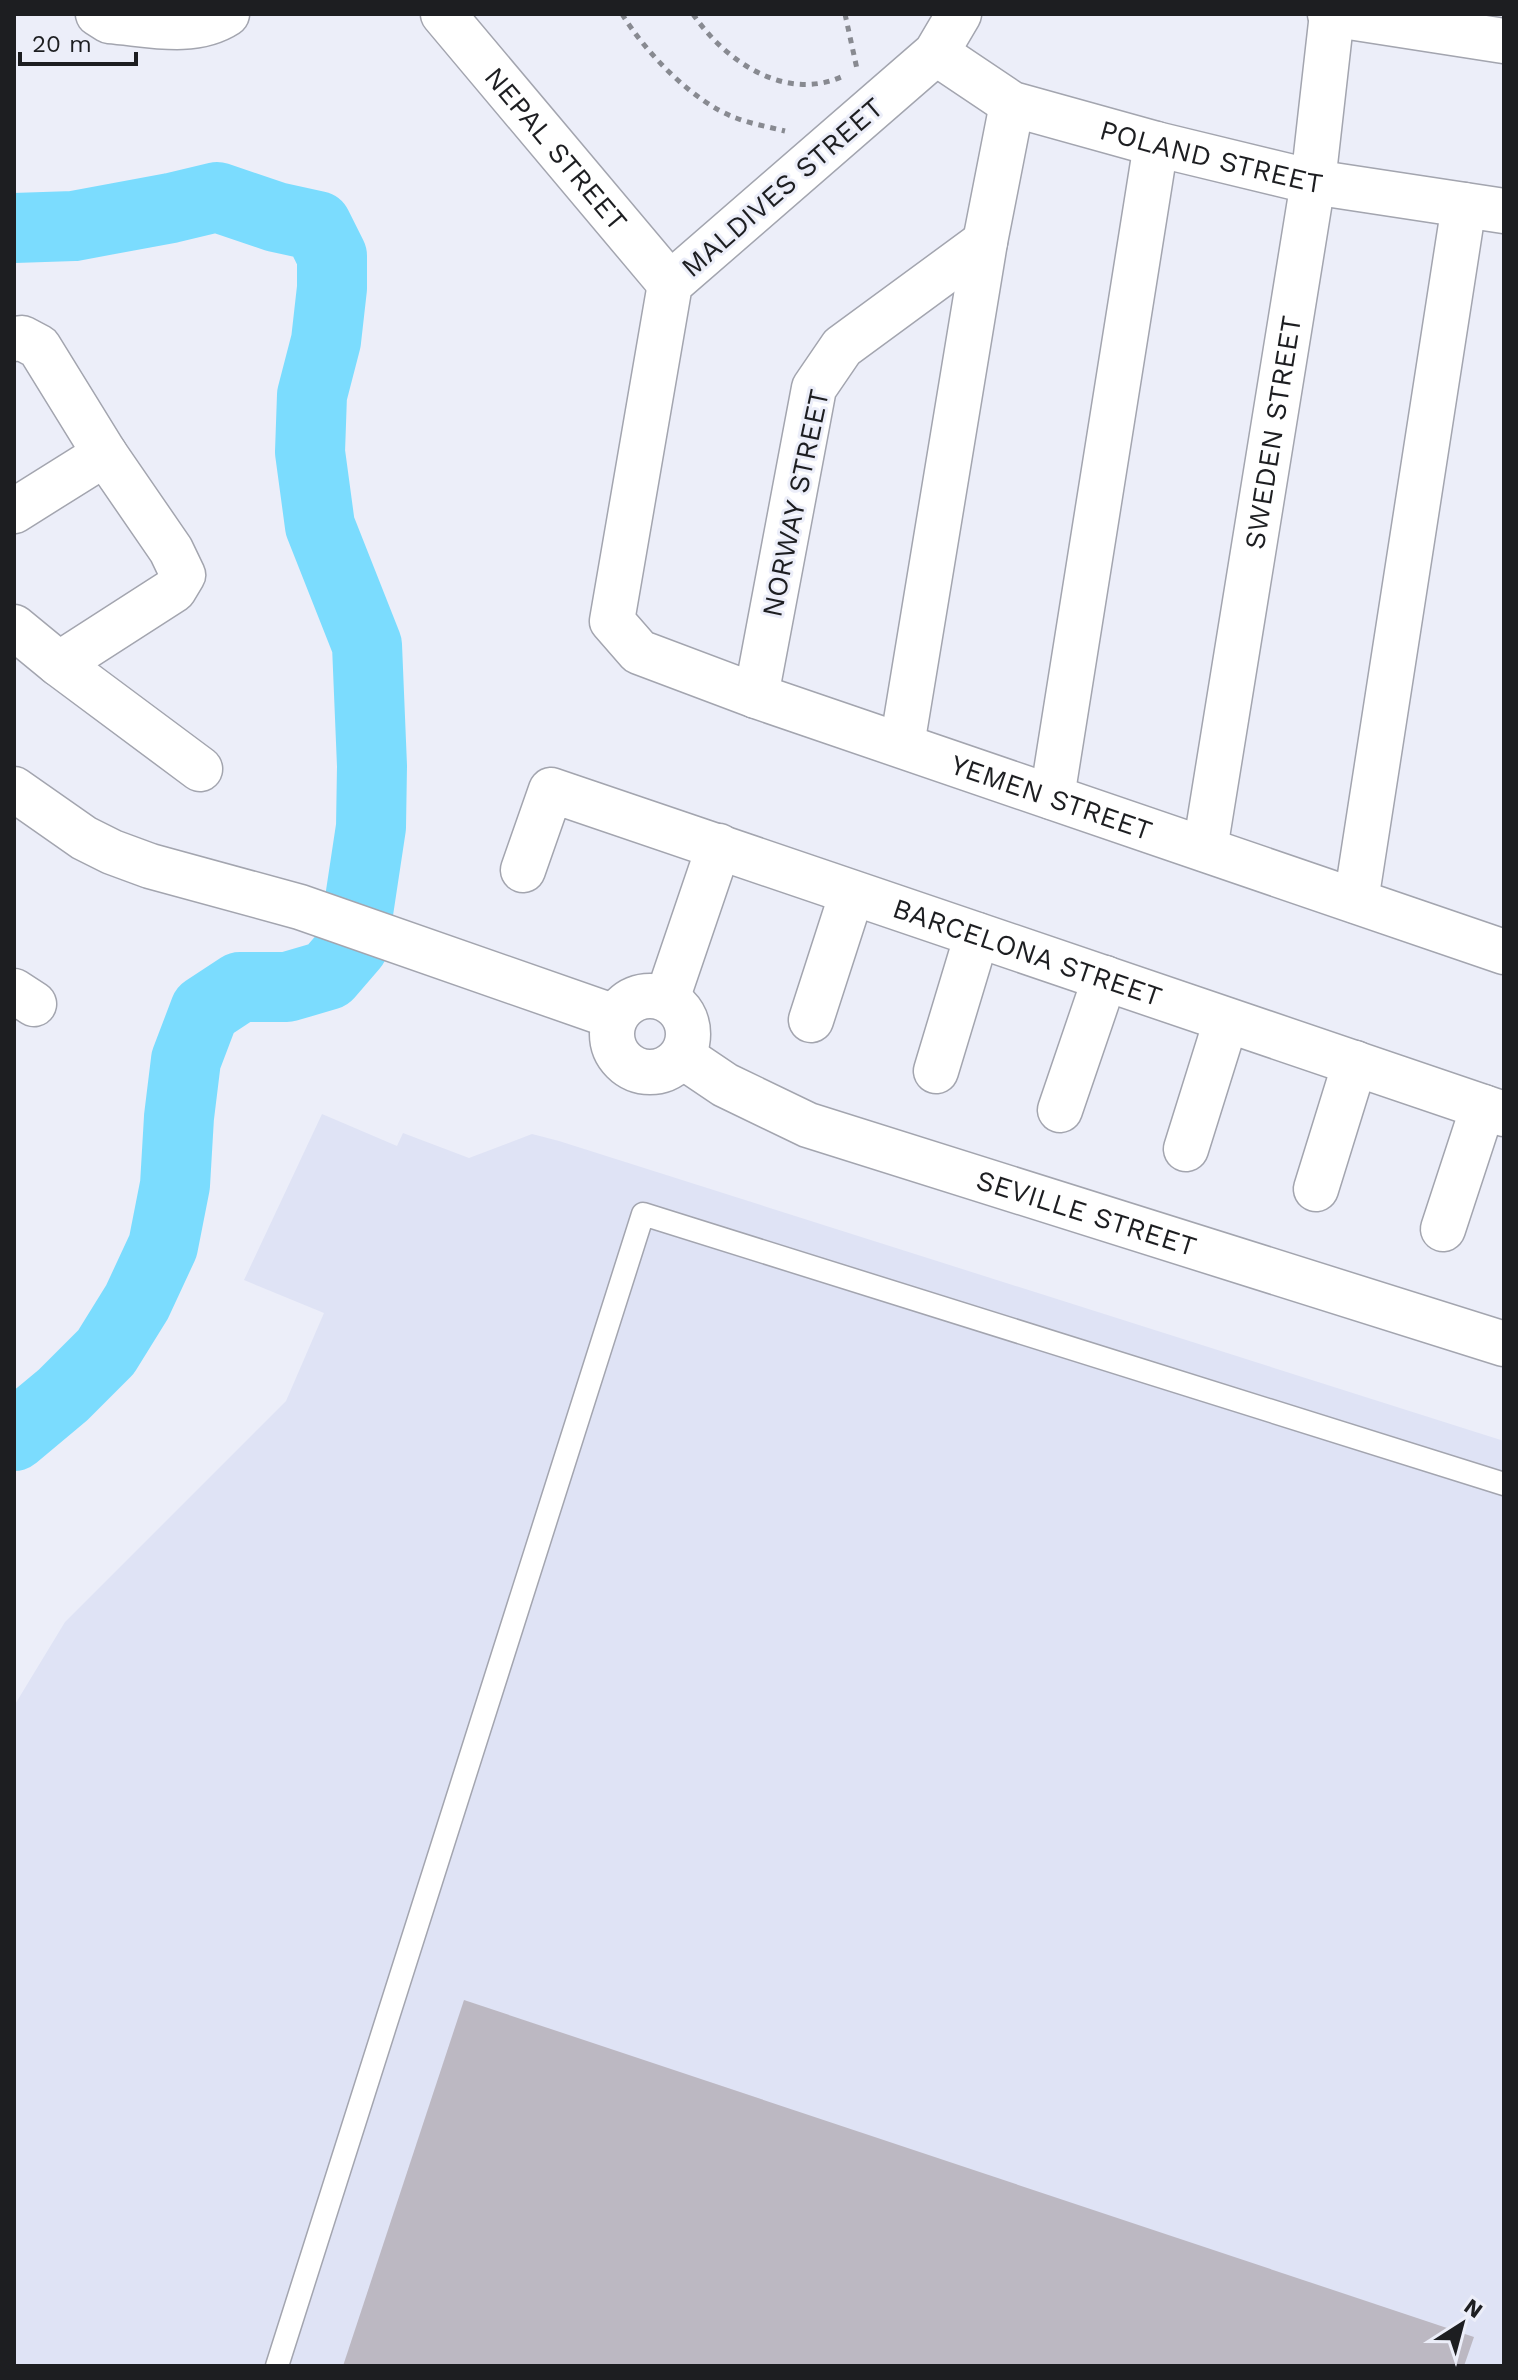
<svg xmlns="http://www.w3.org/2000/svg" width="1518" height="2380" viewBox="0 0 1518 2380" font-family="'Work Sans',sans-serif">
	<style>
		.built { fill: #dfe3f5 }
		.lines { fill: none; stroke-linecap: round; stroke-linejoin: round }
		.river { stroke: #7bdcfe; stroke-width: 70 }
		.building { fill: #bcb8c2 }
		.service-casing { stroke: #a3a5af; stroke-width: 25 }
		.minor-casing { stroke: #a3a5af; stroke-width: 47 }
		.tertiary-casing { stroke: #a3a5af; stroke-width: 47 }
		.path { stroke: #888a91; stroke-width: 5; stroke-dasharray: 6 6; stroke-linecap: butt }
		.service { stroke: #fff; stroke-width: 22 }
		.minor { stroke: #fff; stroke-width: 44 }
		.tertiary { stroke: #fff; stroke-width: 44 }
		.labels { text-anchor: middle; stroke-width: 6; stroke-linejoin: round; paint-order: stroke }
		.street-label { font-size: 28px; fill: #1d1e21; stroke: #eceef9 }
	</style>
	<rect width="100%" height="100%" fill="#eceef9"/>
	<!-- built -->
	<path class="built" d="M322,1114L397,1146L403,1133L469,1158L532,1134L559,1141L1504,1441V2366H14V1706L65,1622L286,1401L324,1313L244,1280Z"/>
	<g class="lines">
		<!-- river -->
		<path class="river" d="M14,228L74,226L171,208L217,197L276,217L317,226L332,256V288L326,341L312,395L310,452L320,526L367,645L372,766L371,827L353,946L328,975L287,987H240L205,1010L186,1060L179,1117L175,1185L163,1246L137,1302L106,1352L63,1395L14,1436"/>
	</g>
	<!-- building -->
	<path class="building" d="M464,2000L1474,2337L1464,2366H343Z"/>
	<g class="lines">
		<!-- service casing -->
		<g class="service-casing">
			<path id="service" d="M277,2366L643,1214L1504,1484"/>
		</g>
		<!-- minor casing -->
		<g class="minor-casing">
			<g id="minor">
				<path d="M98,14L109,21C148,24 193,36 227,14"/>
				<path id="s1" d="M443,14L670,284"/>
				<path id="s2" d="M959,14L936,53L670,284L612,621L639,652L756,696L1504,952"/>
				<path d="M1330,14L1504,41"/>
				<path id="s3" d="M936,53L1012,104L1156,144L1313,182L1504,211"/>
				<path d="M14,339L22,338L39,347L105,454L171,550L183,575L174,590L59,664"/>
				<path d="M14,511L105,454"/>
				<path d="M14,627L59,664L200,769"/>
				<path d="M756,696L814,388L842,347L985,242"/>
				<path d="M902,745L985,242L1012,104"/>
				<path d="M1052,797L1156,144"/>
				<path id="s4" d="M1205,849L1313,182L1332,14"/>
				<path id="s5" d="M523,870L551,790L1504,1114"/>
				<path d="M1356,901L1464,205"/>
				<path d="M14,991L34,1004"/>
				<path d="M667,999L719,846"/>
				<path d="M811,1020L852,893"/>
				<path d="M936,1071L977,935"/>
				<path d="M1060,1110L1105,978"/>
				<path d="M1186,1149L1226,1021"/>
				<path d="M1316,1189L1355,1063"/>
				<path d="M1443,1229L1483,1107"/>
			</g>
		</g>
		<!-- tertiary casing -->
		<g class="tertiary-casing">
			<g id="tertiary">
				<path d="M14,789L84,838L112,852L150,866L300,907L615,1017"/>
				<circle cx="650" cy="1034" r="38"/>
				<path id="s6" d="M682,1056L725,1085L808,1125L1504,1344"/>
			</g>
		</g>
		<!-- path -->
		<g class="path">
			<path d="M622,14C646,53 693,102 736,118C752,124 769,127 785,131"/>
			<path d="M693,14C724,60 784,102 841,77"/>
			<path d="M845,14L857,69"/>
		</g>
		<!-- service -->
		<use href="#service" class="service"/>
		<!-- minor -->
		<use href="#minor" class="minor"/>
		<!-- tertiary -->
		<use href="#tertiary" class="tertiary"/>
	</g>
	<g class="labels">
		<!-- street labels -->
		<g class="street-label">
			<text dy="10" stroke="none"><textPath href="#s1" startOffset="176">NEPAL STREET</textPath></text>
			<text dy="10" stroke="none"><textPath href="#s3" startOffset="298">POLAND STREET</textPath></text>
			<text transform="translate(782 187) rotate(-41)" y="10">MALDIVES STREET</text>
			<text dy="10" stroke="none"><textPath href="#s4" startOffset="422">SWEDEN STREET</textPath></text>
			<text transform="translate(795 503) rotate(-78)" y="10">NORWAY STREET</text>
			<text dy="10" stroke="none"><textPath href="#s2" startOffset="1218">YEMEN STREET</textPath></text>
			<text dy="10" stroke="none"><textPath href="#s5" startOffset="588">BARCELONA STREET</textPath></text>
			<text dy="10" stroke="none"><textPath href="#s6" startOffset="436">SEVILLE STREET</textPath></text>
		</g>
	</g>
	<!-- border -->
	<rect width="1518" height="2380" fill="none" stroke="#1d1e21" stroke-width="32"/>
	<!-- north arrow -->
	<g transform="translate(1462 2324) rotate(36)" stroke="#eceef9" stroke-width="6" paint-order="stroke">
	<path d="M0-6L14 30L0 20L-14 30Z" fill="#1d1e21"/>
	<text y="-12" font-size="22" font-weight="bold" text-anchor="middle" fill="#1d1e21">N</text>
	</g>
	<!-- scale -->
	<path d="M20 52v12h116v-12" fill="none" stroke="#1d1e21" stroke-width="4"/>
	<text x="32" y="52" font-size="24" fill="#1d1e21" stroke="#eceef9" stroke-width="6" paint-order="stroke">20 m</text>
</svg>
